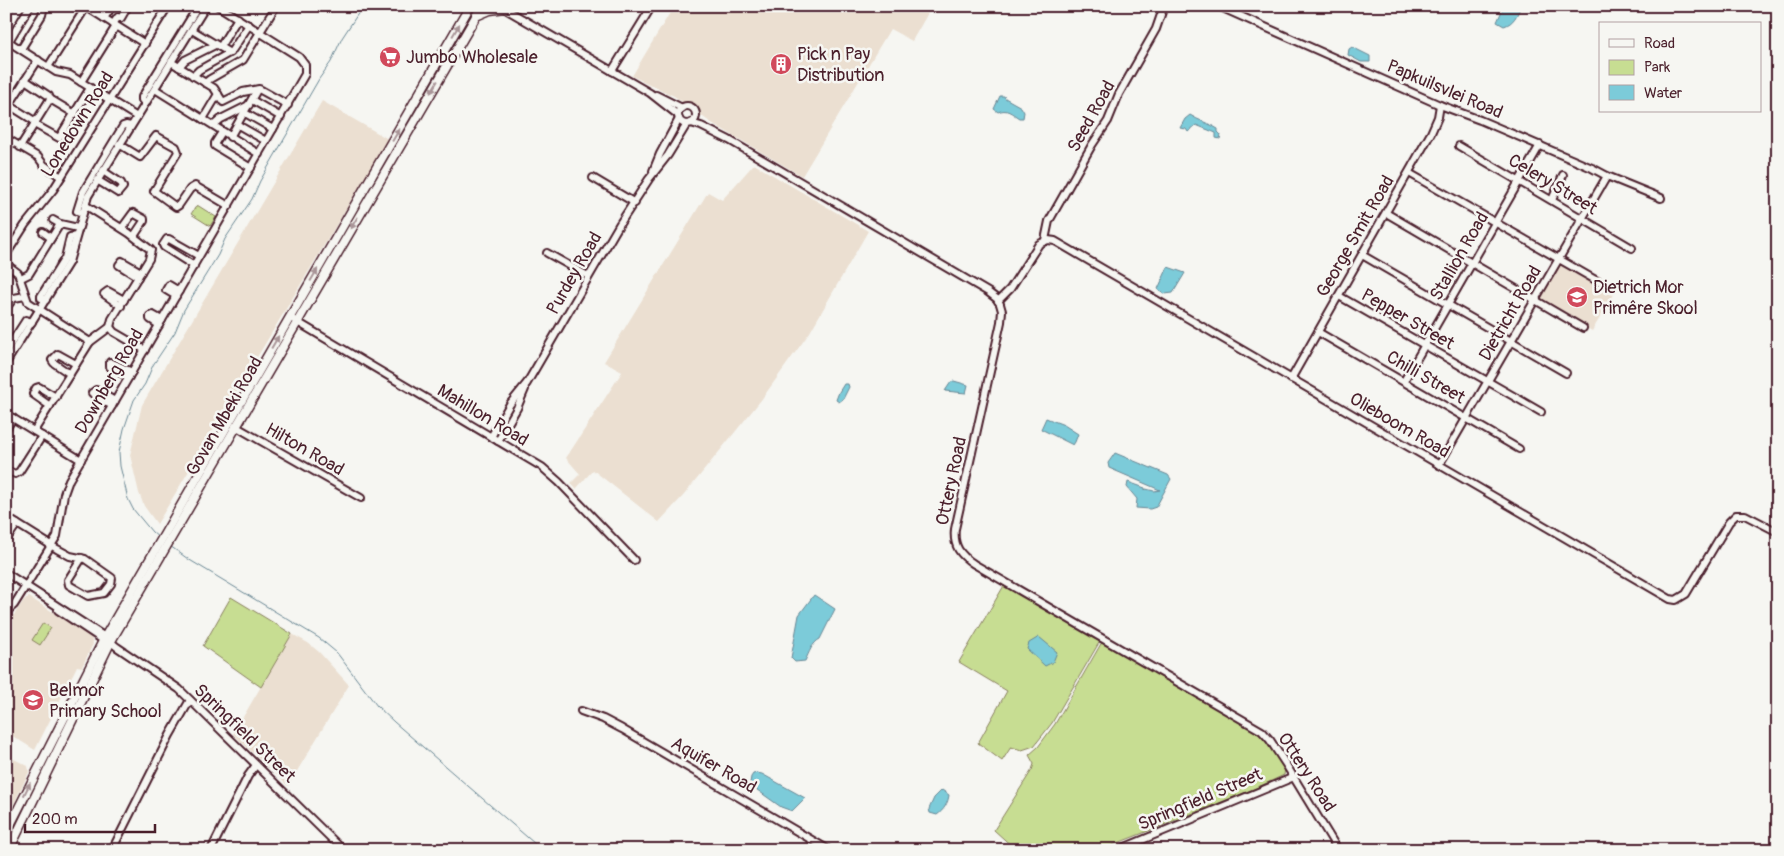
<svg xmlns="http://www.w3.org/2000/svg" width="1784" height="856" viewBox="0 0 1784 856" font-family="Pangolin,sans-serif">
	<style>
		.built { fill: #ebdfd1 }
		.green { fill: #c7dd92; stroke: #887e5e }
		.water { fill: #7ccbd9; stroke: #688693 }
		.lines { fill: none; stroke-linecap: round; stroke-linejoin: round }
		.stream { stroke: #688693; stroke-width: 1 }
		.minor-casing { stroke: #4a1f2b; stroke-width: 10 }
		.major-casing { stroke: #4a1f2b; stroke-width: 11 }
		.minor { stroke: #f6f6f2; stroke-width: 6 }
		.major { stroke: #f6f6f2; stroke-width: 8 }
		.oneway { fill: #a99598 }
		.labels { text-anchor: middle; stroke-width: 5; stroke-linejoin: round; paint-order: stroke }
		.poi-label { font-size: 18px; fill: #4a1f2b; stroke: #f6f6f2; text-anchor: start }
		.street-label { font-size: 18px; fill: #4a1f2b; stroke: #f6f6f2 }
	</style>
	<rect width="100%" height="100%" fill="#f6f6f2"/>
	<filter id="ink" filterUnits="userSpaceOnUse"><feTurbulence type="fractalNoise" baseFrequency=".02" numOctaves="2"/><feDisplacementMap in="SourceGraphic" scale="10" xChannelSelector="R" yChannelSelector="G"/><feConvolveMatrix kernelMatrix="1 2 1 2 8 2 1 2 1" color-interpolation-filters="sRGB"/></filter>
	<g filter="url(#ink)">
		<!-- built -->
		<g class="built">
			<path d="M674,6H932L912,41L890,29L802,176L710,122L674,96L632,76Z"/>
			<path d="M322,101L388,139L157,524L144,506L139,493L130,455L142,405Z"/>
			<path d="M754,164L868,231L810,332L761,400L684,495L659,522L593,470L576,489L571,483L580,474L566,458L622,372L604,362L708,192L722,200Z"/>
			<path d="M1559,262L1614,294L1592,331L1539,299Z"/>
			<path d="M29,597L91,636L93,644L82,667L77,666L35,750L6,732V618L14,615L24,600Z"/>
			<path d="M292,634L308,643L319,652L349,685L288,786L233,734Z"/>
			<path d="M6,755L28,766L29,772L6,820Z"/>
		</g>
		<!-- green -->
		<g class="green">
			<path d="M197,205L216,217L210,226L191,214Z"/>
			<path d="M1005,584L1100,641L1052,723L1034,746L1022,750L1011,747L1002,761L978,743L1007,691L959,662Z"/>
			<path d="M231,597L292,634L261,687L203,646Z"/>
			<path d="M43,623L51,628L40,645L32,640Z"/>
			<path d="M1102,642L1250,727C1265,738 1274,753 1285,768L1284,775L1252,790L1100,850H1016L994,830L1032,770L1034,764L1029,755L1038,747L1055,724Z"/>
		</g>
		<!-- water -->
		<g class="water">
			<path d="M1504,6H1521C1517,15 1514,23 1504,26L1497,22Z"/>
			<path d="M1352,47L1370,56V62H1361L1348,55L1349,49Z"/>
			<path d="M1000,96H1004L1005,98L1021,107L1024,112L1023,118H1019C1011,113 1007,108 998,112L994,109Z"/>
			<path d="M1190,115C1199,121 1209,123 1218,129V132L1221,135L1220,139L1216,138V133L1196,125L1188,132L1186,129L1180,128L1185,119Z"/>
			<path d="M1168,267L1185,273L1173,293L1165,294L1158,289Z"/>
			<path d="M954,381L968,385L966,393L945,391L951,382Z"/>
			<path d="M844,384H848L849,387L843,399L839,402L836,400L839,392Z"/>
			<path d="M1046,418L1064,425L1078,434L1075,442L1073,445L1041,429Z"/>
			<path d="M1115,453L1168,475L1171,479L1156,507L1150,509L1136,508L1137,499L1127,487L1128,482L1145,488V490L1146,489L1154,491L1160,490L1109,468L1108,463Z"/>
			<path d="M814,595L835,609L820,639C812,643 809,653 805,661L795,662L791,658L799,615Z"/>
			<path d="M1039,637L1057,652L1053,662L1045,666L1027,649L1029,643Z"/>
			<path d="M757,773L762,774L805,798L792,811L781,807L753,787L750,783L751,777L753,774Z"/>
			<path d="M942,790L949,795C948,803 944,810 937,815L930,813L929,809L934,798Z"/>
		</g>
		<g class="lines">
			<!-- stream -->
			<g class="stream">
				<path d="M159,538L152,532L133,509L128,499L120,466L119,452L124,429L134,400L145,384L153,365L175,332L184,310L218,255L225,239L252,199L260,181L319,79L331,62L342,38L363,6"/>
				<path d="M170,546L188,559L319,638L337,653L377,706L394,722L542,850"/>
			</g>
			<!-- minor casing -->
			<g class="minor-casing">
				<g id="minor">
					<path d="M85,6L145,44"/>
					<path d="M1218,6L1440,105L1480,120L1592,168L1607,176L1661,198"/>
					<path d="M502,7L650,93L678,115"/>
					<path d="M6,12L10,6"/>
					<path d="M104,18L109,11L106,9L108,6"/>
					<path d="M113,24L118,17L121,18L128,6"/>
					<path d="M192,30L230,53"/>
					<path d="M6,40L56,72L70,75L137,117"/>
					<path d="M9,41L30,6"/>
					<path d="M220,47L238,18"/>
					<path d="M21,49L42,15L44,6"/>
					<path d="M171,62L214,88L223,102L243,92L259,89L288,105"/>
					<path d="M48,67L86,7"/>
					<path d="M179,67L185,60L215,45"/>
					<path d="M612,71L652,6"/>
					<path d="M193,76L199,70L231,52L249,25"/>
					<path d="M81,82L116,26"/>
					<path d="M205,83L210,79L243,60L276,6"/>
					<path d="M155,89L259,154"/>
					<path d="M656,95L682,108"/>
					<path d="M50,99L75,114"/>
					<path d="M252,100L281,117"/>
					<path d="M146,103L142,100V97L197,8L204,10"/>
					<path d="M9,105L36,122"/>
					<circle cx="687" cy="115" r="9"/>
					<path d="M6,110L38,60"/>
					<path d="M245,113L273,129"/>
					<path d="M203,119L218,94"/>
					<path d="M691,123L701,126L729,140L988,292L997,299L1000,304L1002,311L1001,322L955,529C953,546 960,555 974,564L1262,731L1270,740L1285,763L1338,850"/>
					<path d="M34,124L59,138L90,88"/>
					<path d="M214,125L221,119L249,105"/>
					<path d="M238,125L266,141"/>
					<path d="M222,132L215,143V146L251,168"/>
					<path d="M230,137L257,90"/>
					<path d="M6,138L38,157L44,165L61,177"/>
					<path d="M119,144L140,157L156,136L176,147L178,152L154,191L176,207L179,205L190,189L195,186L229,206"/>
					<path d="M1459,146L1632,248"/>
					<path d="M20,147L50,99L49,96L25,80"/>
					<path d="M653,171L660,154L679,119"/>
					<path d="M1409,173L1606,286"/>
					<path d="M593,178L635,203"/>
					<path d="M97,180L118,193L123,187L121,183L103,171"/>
					<path d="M1552,200L1563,175"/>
					<path d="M85,205L129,233L151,250L149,259L112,319L110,327"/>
					<path d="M82,213L77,211L83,192L123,126L126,125L131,126"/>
					<path d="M1386,213L1583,328"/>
					<path d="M53,220L60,224L78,228"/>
					<path d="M122,228L133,213L144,219V221L134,236"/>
					<path d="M43,232L51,238"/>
					<path d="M1045,240L1049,221L1092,145L1108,121L1119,94L1156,29L1164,6"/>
					<path d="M547,253L588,276"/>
					<path d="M6,255L25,225L53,190L168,6"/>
					<path d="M1362,255L1566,373"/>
					<path d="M6,264L18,273L28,302L90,342"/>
					<path d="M194,266L164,247L163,245L167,239H169L199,256"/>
					<path d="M138,277L119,265L122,261L141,272"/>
					<path d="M21,278L29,274L60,224"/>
					<path d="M176,296L166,290L169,285L179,291"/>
					<path d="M1339,296L1541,412"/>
					<path d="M46,300L41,298V296L65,258L70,237L76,236"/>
					<path d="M998,301L1010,289L1039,244L1048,240L1055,241L1670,599L1676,600L1686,594L1729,522L1736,515H1745L1778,532"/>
					<path d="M121,306L104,294L108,291L124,300"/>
					<path d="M6,308L14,298L25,296"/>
					<path d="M294,320L542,467L559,482L634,560"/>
					<path d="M159,325L150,319V316L153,315L162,320"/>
					<path d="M1318,332L1519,449"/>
					<path d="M6,351L26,320L32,322"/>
					<path d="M6,363L69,262L88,196L206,6"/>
					<path d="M70,374L54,363L52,360L58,354L76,364"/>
					<path d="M129,377L110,367V362L132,372"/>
					<path d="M1291,379L1431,133L1438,117L1440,105"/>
					<path d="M1404,381L1540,145"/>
					<path d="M50,406L33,394L36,388L39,387L56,397"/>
					<path d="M112,406L92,393L96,390L115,401"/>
					<path d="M6,414L81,460"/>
					<path d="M235,426L361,498"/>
					<path d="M6,429L13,418"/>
					<path d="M34,431L90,342L110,327L114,332L145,350"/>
					<path d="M491,437L510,404L527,383L619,225L649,179L668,155L687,124"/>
					<path d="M498,441L517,408L525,389"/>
					<path d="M1439,465L1607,176"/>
					<path d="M6,470L15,474L19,472L42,436"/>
					<path d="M6,517L57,549L70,556L85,559L112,578L111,584L104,593L88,596L69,585L68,580L82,558"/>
					<path d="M6,540L17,524"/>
					<path d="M6,573L105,637L117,647L179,689L343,850"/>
					<path d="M58,610L106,642"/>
					<path d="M6,612L14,605L57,536L64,494L69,480L305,74V65L299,57L218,6"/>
					<path d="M581,711L603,719L622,729L829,850"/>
					<path d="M112,850L170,735L190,700"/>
					<path d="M211,850L248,776L256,765"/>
					<path d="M1118,850L1294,777"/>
				</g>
			</g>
			<!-- major casing -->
			<g class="major-casing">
				<g id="major">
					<path d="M476,16L490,10L505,8"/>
					<path d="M6,833L105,637L470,6"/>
					<path d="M9,850L111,641L482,6"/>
				</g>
			</g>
			<!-- minor -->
			<use href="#minor" class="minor"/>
			<!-- major -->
			<use href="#major" class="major"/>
		</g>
		<!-- one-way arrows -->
		<defs><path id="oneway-solid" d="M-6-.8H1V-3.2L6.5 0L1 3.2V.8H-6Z" transform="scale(1.25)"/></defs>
		<g class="oneway">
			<use href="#oneway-solid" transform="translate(456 30) rotate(-60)"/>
			<use href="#oneway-solid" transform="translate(434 87) rotate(121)"/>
			<use href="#oneway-solid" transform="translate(396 135) rotate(-59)"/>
			<use href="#oneway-solid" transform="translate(354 223) rotate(121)"/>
			<use href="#oneway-solid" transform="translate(314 275) rotate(-60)"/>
			<use href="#oneway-solid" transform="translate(275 342) rotate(-60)"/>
			<use href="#oneway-solid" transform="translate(27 789) rotate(-64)"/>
		</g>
	</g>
	<!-- icons -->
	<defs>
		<g id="supermarket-disc" transform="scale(1.125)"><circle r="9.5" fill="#d1495b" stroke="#f6f6f2"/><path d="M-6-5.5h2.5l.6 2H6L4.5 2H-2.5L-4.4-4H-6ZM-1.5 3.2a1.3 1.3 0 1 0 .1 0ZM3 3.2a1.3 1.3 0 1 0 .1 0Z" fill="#fff"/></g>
		<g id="building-disc" transform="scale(1.125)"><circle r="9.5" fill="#d1495b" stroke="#f6f6f2"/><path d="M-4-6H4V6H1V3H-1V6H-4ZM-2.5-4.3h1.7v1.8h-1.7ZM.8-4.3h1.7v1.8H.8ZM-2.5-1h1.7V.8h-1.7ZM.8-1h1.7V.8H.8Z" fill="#fff"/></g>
		<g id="school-disc" transform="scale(1.125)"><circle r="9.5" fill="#d1495b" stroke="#f6f6f2"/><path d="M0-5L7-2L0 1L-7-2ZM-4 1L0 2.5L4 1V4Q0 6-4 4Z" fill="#fff"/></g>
	</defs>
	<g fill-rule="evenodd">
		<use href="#supermarket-disc" x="390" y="57"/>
		<use href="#building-disc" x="781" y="64"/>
		<use href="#school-disc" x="1577" y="297"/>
		<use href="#school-disc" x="33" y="700"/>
	</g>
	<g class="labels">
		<!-- poi labels -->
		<g class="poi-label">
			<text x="797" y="60">Pick n Pay<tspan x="797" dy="21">Distribution</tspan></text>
			<text x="406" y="63">Jumbo Wholesale</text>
			<text x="1593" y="293">Dietrich Mor<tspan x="1593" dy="21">Primêre Skool</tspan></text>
			<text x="49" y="696">Belmor<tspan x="49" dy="21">Primary School</tspan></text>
		</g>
		<!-- street labels -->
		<g class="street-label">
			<text transform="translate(1445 89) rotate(23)" y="6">Papkuilsvlei Road</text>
			<text transform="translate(1091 116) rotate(-61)" y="6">Seed Road</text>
			<text transform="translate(77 124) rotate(-58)" y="6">Lonedown Road</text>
			<text transform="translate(1553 184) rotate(31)" y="6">Celery Street</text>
			<text transform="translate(1355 236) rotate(-60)" y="6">George Smit Road</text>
			<text transform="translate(1459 256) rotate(-60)" y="6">Stallion Road</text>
			<text transform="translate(574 273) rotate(-60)" y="6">Purdey Road</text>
			<text transform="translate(1510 313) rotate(-60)" y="6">Dietricht Road</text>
			<text transform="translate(1408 319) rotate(30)" y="6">Pepper Street</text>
			<text transform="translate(1426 377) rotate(30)" y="6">Chilli Street</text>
			<text transform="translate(109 381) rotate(-60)" y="6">Downberg Road</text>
			<text transform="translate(483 415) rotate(31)" y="6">Mahillon Road</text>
			<text transform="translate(224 416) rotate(-60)" y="6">Govan Mbeki Road</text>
			<text transform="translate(1400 425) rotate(30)" y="6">Olieboom Road</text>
			<text transform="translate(305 449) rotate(30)" y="6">Hilton Road</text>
			<text transform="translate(951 481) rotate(-78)" y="6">Ottery Road</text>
			<text transform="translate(245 733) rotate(44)" y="6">Springfield Street</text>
			<text transform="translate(714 765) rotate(30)" y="6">Aquifer Road</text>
			<text transform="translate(1307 772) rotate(57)" y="6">Ottery Road</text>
			<text transform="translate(1200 799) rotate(-23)" y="6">Springfield Street</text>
		</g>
	</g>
	<!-- margin -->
	<rect width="1784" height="856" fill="none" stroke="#f6f6f2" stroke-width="25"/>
	<rect x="12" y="12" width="1759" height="831" fill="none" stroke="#4a1f2b" stroke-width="2" filter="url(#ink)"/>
	<!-- legend -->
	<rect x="1599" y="22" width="162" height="90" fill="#f6f6f2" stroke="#b1a0a2"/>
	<rect x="1609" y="39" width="25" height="8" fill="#f6f6f2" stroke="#b1a0a2"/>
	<text x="1644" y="48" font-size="15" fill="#4a1f2b">Road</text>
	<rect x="1609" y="60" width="25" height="15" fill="#c7dd92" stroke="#b1a0a2"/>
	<text x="1644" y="72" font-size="15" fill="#4a1f2b">Park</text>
	<rect x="1609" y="85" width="25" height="15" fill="#7ccbd9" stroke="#b1a0a2"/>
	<text x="1644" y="98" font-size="15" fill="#4a1f2b">Water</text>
	<!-- scale -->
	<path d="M25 824v8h130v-8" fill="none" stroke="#4a1f2b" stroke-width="2.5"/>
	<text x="32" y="824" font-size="15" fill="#4a1f2b" stroke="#f6f6f2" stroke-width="4" paint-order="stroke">200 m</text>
</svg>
